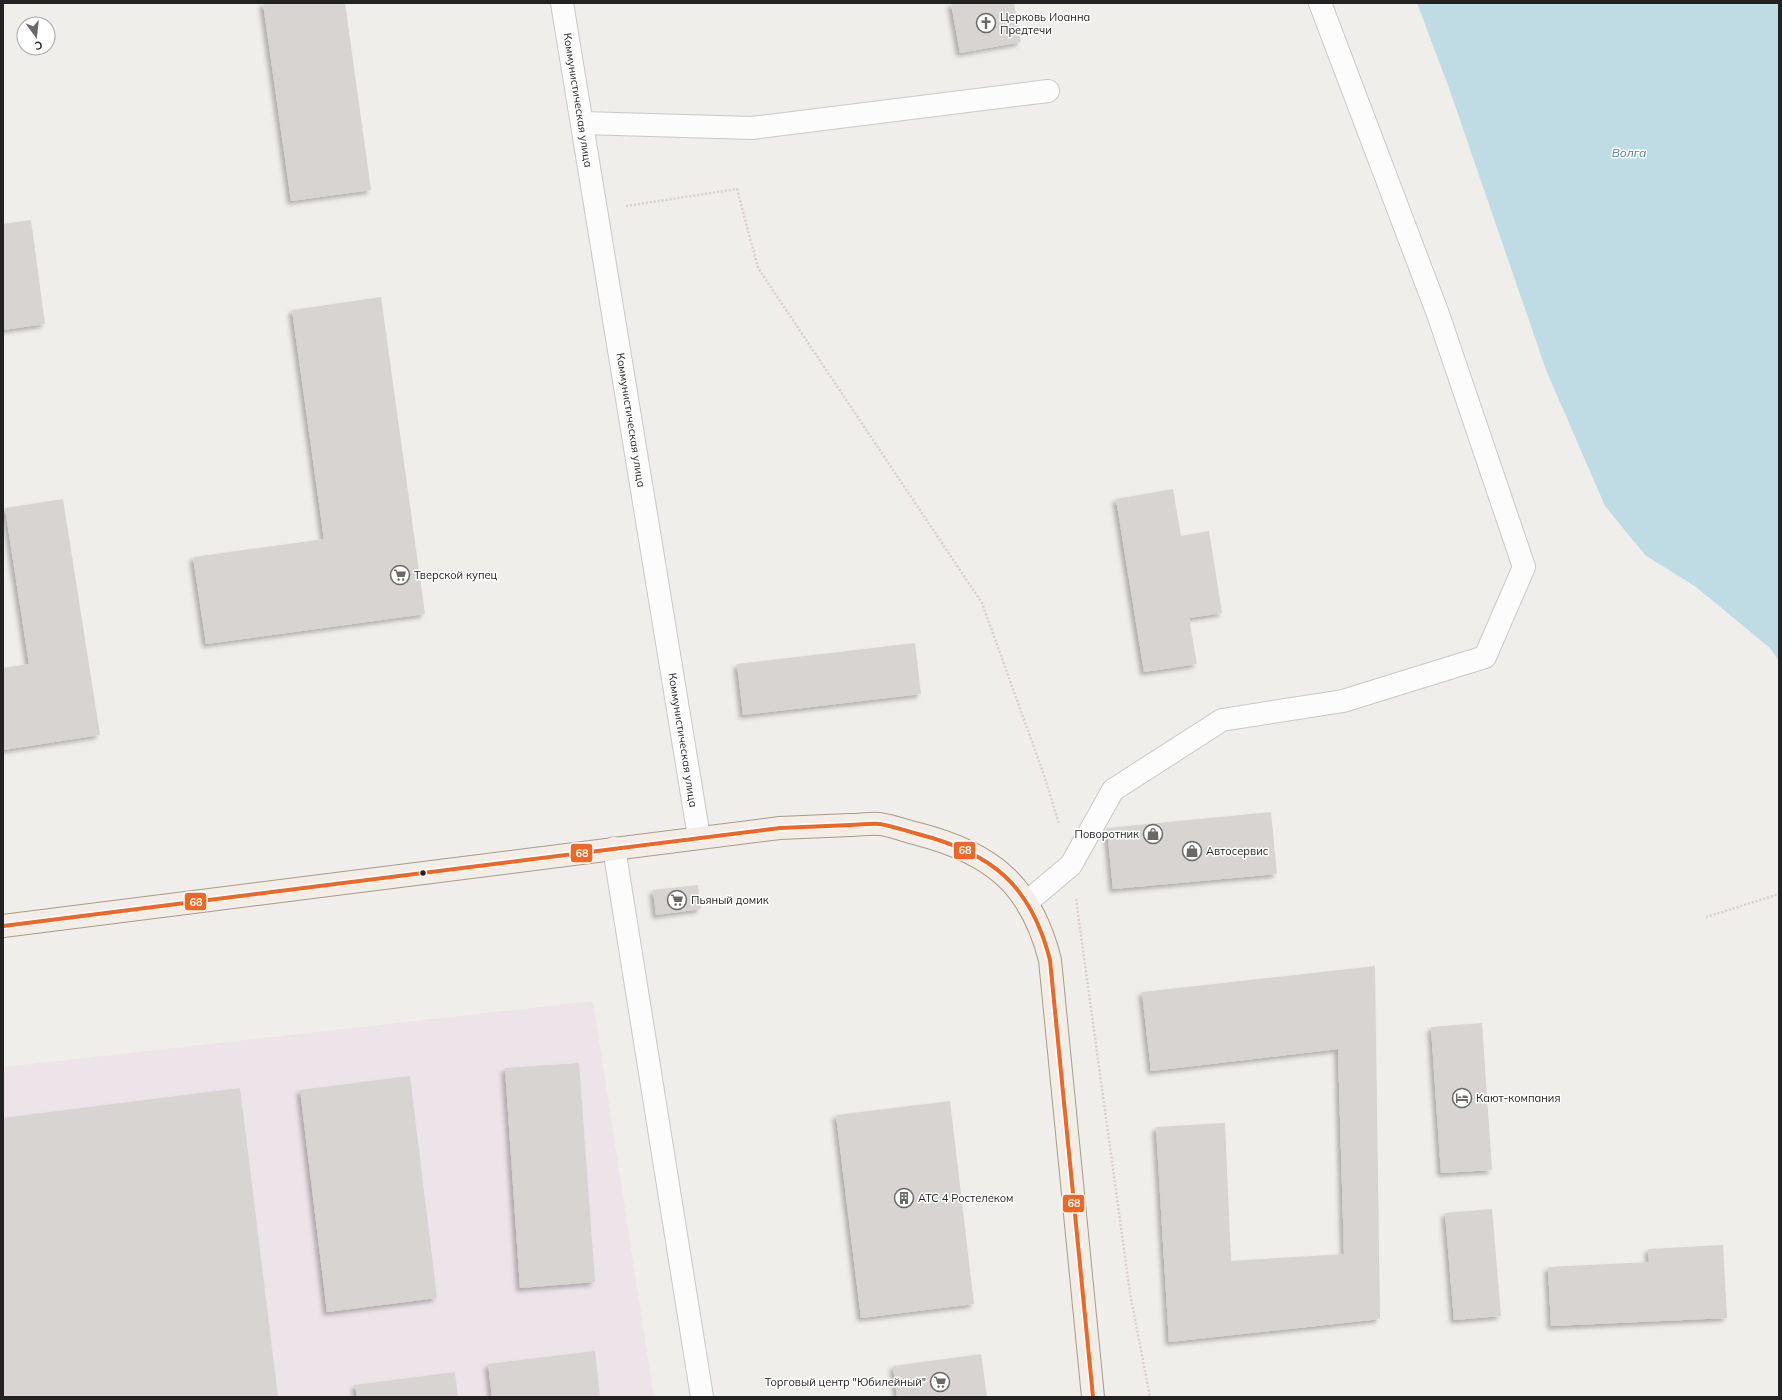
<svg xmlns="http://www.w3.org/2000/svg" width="1782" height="1400" viewBox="0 0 1782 1400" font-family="Mulish,sans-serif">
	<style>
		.industrial { fill: #ede4e9 }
		.water { fill: #bfdbe3 }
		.building { fill: #d7d4d2; filter: url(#shadow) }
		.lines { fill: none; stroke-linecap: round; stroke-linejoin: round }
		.minor-casing { stroke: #c9c8c7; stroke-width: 24 }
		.major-casing { stroke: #a79c86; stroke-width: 24 }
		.path { stroke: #dccecd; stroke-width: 2.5; stroke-dasharray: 2 2; stroke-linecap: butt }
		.minor { stroke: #fdfcfc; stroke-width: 22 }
		.major { stroke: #f3ede7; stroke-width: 22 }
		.bus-1-casing { stroke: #fff; stroke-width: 7 }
		.bus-1 { stroke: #f26522; stroke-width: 4 }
		.bus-dot { fill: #222; stroke: #fff; stroke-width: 1.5 }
		.labels { text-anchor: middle; stroke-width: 3; stroke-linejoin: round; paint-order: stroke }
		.poi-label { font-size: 11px; fill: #222; stroke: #fff; text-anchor: start }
		.street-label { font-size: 11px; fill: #222; stroke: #fff }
		.water-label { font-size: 12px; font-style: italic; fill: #4a7aab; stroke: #fff }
		.line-badge { stroke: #fff; stroke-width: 1.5 }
		.badge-label { font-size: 11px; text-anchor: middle; font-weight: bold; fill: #fff }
	</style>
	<defs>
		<filter id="shadow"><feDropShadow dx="-3.5" dy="3.5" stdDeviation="2" flood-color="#0004"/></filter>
	</defs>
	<rect width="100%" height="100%" fill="#f0eeeb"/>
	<!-- industrial -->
	<path class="industrial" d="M593,1001L654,1397H3V1067Z"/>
	<!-- water -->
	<path class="water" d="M1417,3H1779V661L1770,648L1696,587L1645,555L1605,506L1546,370L1449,88Z"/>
	<!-- building -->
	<g class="building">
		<path d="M263,3H345L371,190L291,201Z"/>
		<path d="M951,3H1014L1021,42L960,53Z"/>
		<path d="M31,220L45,324L3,330V224Z"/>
		<path d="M381,297L425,614L206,644L193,557L324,539L292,310Z"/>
		<path d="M1173,489L1181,536L1209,531L1222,613L1189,618L1197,664L1144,672L1116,499Z"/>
		<path d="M63,499L100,735L3,750V668L29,664L5,508Z"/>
		<path d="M915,643L921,694L743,715L737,664Z"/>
		<path d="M1271,812L1277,874L1113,889L1107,828Z"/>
		<path d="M698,885L701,909L656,915L653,890Z"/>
		<path d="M1375,966L1380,1319L1169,1342L1156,1127L1225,1123L1231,1261L1344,1254L1338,1049L1151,1071L1142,992Z"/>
		<path d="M1482,1023L1492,1170L1441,1173L1431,1027Z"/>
		<path d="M579,1063L595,1282L520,1288L505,1068Z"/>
		<path d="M410,1076L437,1298L327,1312L300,1090Z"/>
		<path d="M240,1088L278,1397H3V1118Z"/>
		<path d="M950,1101L974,1304L861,1318L836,1115Z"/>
		<path d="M1492,1209L1501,1316L1454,1320L1445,1213Z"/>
		<path d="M1723,1245L1727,1318L1551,1326L1548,1267L1649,1262L1648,1249Z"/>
		<path d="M595,1351L600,1397H492L488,1364Z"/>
		<path d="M981,1354L987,1397H897L893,1366Z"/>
		<path d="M455,1372L458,1397H357L355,1385Z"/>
	</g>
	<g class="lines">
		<!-- minor casing -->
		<g class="minor-casing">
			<g id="minor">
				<path d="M562,3L699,837"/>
				<path d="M582,123L752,128L1048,91"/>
				<path d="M614,848L702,1397"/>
				<path d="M1027,902L1071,865L1113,790L1222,720L1343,701L1485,657L1524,567L1438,314L1320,3"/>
			</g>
		</g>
		<!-- major casing -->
		<g class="major-casing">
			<path id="major" d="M3,926L780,828C804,827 827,826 850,825C860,825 871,823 880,824C893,826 906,831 918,834C992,853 1031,885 1050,960L1093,1397"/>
		</g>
		<!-- path -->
		<g class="path">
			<path d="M626,206L737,189L758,268L982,603L1045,778L1059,824"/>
			<path d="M1076,899L1130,1293L1150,1397"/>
			<path d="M1706,917L1779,894"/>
		</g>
		<!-- minor -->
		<use href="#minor" class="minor"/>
		<!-- major -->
		<use href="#major" class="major"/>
		<!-- bus-1 casing -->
		<g class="bus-1-casing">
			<path id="bus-1" d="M3,926L780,828C804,827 827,826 850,825C860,825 871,823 880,824C893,826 906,831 918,834C992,853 1031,885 1050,960L1093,1397"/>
		</g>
		<!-- bus-1 -->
		<use href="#bus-1" class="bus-1"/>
	</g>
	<!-- icons -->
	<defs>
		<g id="church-ring" transform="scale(1)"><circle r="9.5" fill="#fff" stroke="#6a6968" stroke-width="1.5"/><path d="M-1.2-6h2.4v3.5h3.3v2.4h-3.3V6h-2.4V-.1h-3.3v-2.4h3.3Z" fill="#6a6968"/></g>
		<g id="supermarket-ring" transform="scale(1)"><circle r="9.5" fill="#fff" stroke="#6a6968" stroke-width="1.5"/><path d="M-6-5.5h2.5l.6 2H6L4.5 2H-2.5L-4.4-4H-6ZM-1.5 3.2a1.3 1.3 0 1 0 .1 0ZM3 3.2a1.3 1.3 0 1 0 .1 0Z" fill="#6a6968"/></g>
		<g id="shop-ring" transform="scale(1)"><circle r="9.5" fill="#fff" stroke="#6a6968" stroke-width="1.5"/><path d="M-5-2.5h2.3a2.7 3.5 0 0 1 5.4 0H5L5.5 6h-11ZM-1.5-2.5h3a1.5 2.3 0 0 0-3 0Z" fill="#6a6968"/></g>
		<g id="hotel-ring" transform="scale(1)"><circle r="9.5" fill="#fff" stroke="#6a6968" stroke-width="1.5"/><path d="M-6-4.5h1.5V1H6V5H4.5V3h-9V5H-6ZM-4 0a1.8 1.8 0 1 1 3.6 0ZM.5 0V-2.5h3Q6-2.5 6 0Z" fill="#6a6968"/></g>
		<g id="building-ring" transform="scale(1)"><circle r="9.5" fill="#fff" stroke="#6a6968" stroke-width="1.5"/><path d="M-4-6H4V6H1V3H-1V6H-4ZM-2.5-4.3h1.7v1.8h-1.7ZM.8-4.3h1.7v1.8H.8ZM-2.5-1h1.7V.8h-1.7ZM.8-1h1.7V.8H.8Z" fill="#6a6968"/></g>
	</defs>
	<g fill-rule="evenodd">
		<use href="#church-ring" x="986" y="23"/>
		<use href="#supermarket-ring" x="400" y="575"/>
		<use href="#shop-ring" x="1153" y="834"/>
		<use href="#shop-ring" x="1192" y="851"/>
		<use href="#supermarket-ring" x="677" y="900"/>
		<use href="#hotel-ring" x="1462" y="1098"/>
		<use href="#building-ring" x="904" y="1198"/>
		<use href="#supermarket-ring" x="940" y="1382"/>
	</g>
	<!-- markers -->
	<circle class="bus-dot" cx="423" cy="873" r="3.5"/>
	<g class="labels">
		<!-- poi labels -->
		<g class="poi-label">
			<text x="1000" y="21">Церковь Иоанна<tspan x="1000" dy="13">Предтечи</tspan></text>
			<text x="414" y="579">Тверской купец</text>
			<text x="1139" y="838" text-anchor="end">Поворотник</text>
			<text x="1206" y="855">Автосервис</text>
			<text x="691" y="904">Пьяный домик</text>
			<text x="1476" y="1102">Кают-компания</text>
			<text x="918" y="1202">АТС 4 Ростелеком</text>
			<text x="926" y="1386" text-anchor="end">Торговый центр "Юбилейный"</text>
		</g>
		<!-- street labels -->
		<g class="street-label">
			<text transform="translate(578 100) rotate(81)" y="4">Коммунистическая улица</text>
			<text transform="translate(631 420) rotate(81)" y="4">Коммунистическая улица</text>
			<text transform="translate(683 740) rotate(81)" y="4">Коммунистическая улица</text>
		</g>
		<!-- water labels -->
		<g class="water-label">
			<text x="1629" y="157">Волга</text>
		</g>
	</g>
	<g class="line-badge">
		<rect x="953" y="841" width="23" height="19" rx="4" fill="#f26522"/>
		<rect x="570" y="843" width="23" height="20" rx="4" fill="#f26522"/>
		<rect x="184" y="892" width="23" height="19" rx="4" fill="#f26522"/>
		<rect x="1062" y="1194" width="23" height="19" rx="4" fill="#f26522"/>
	</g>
	<g class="badge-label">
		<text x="965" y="854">68</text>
		<text x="582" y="857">68</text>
		<text x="196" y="906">68</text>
		<text x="1074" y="1207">68</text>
	</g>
	<!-- border -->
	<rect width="1782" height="1400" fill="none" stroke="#222222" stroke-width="8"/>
	<!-- north arrow -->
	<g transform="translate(36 36) rotate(165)"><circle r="19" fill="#ffffff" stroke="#a7a7a7"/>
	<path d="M0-3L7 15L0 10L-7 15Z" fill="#6a6968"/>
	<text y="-6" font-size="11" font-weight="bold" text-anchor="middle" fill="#222222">С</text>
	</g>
</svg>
